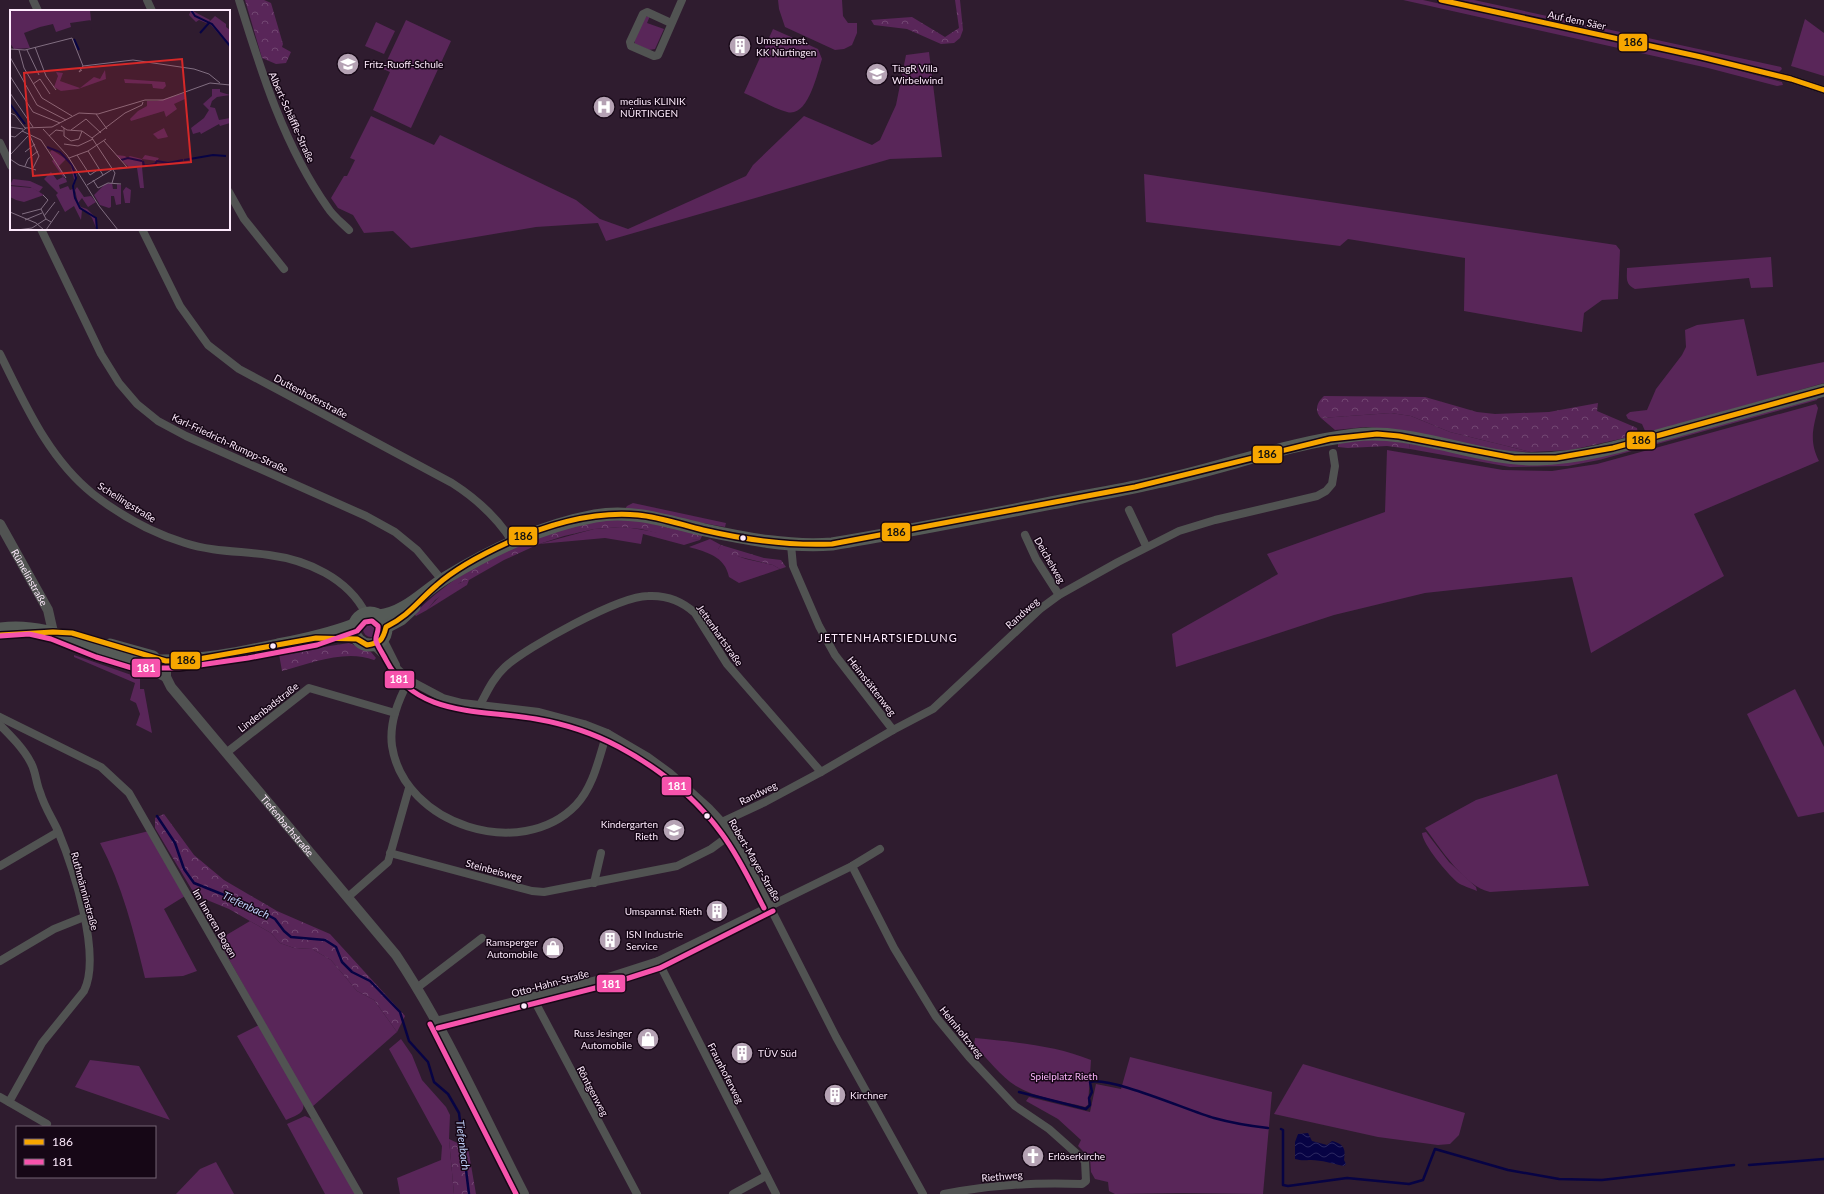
<svg xmlns="http://www.w3.org/2000/svg" width="1824" height="1194" viewBox="0 0 1824 1194" font-family="Lato,sans-serif">
	<style>
		.green { fill: #592659 }
		.forest { fill: url(#forest-crowns) }
		.water { fill: url(#water-waves) }
		.lines { fill: none; stroke-linecap: round; stroke-linejoin: round }
		.stream { stroke: #070344; stroke-width: 2.5 }
		.minor { stroke: #515352; stroke-width: 8 }
		.tertiary { stroke: #515352; stroke-width: 10 }
		.primary { stroke: #555b57; stroke-width: 13 }
		.bus-1-casing { stroke: #160716; stroke-width: 8 }
		.bus-2-casing { stroke: #160716; stroke-width: 8 }
		.bus-1 { stroke: #f7a600; stroke-width: 5 }
		.bus-2 { stroke: #f653ac; stroke-width: 5 }
		.bus-dot { fill: #fdeafc; stroke: #160716; stroke-width: 1.5 }
		.labels { text-anchor: middle; stroke-width: 3; stroke-linejoin: round; paint-order: stroke }
		.street-label { font-size: 10px; fill: #fdeafc; stroke: #160716 }
		.poi-label { font-size: 10px; fill: #fdeafc; stroke: #160716; text-anchor: start }
		.park-label { font-size: 10px; fill: #f9b3f7; stroke: #160716 }
		.neighbourhood-label { font-size: 11px; letter-spacing: 1px; fill: #fdeafc; stroke: #160716 }
		.water-label { font-size: 11px; font-style: italic; fill: #c0d1fa; stroke: #160716 }
		.inset-river { fill: none; stroke: #070344; stroke-width: 2 }
		.inset-road { fill: none; stroke: #816e81; stroke-width: 1 }
		.view { fill: #d62828; fill-opacity: 0.15; stroke: #d62828; stroke-width: 2 }
		.inset-edge { fill: none; stroke: #fdeafc; stroke-width: 2 }
		.line-badge { stroke: #160716; stroke-width: 1.5 }
		.badge-label { font-size: 11px; text-anchor: middle; font-weight: bold; fill: #fff }
		.pale-badge-label { font-size: 11px; text-anchor: middle; font-weight: bold; fill: #111 }
	</style>
	<defs>
		<pattern id="forest-crowns" width="20" height="18" patternUnits="userSpaceOnUse"><rect width="20" height="18" fill="#592659"/><path d="M2 6a3 3 0 1 1 6 0M12 15a3 3 0 1 1 6 0" fill="none" stroke="#724672"/></pattern>
		<pattern id="water-waves" width="16" height="10" patternUnits="userSpaceOnUse"><rect width="16" height="10" fill="#070344"/><path d="M0 5q4-4 8 0t8 0" fill="none" stroke="#2c2860"/></pattern>
	</defs>
	<rect width="100%" height="100%" fill="#2f1c2f"/>
	<!-- green -->
	<g class="green">
		<path d="M778,0H842L843,16L848,23H857V33L852,45L844,49L835,50L785,27L779,9Z"/>
		<path d="M1403,0H1423L1715,64L1782,82L1783,85L1777,86L1708,68Z"/>
		<path d="M1461,0H1474L1781,67L1782,69L1779,72Z"/>
		<path d="M650,16L647,23L664,29L655,49L649,50L635,44L634,38L644,17Z"/>
		<path d="M1805,19L1824,33V76L1791,66Z"/>
		<path d="M406,20L451,41L411,128L373,110L390,72L383,69Z"/>
		<path d="M376,22L395,31L384,54L365,46Z"/>
		<path d="M773,29L818,49L822,59C817,74 808,118 787,112C773,108 758,99 744,93Z"/>
		<path d="M929,52L942,157L890,159L606,241L598,223L536,227L411,248L393,231L364,233L353,215L338,208L331,198L344,176H347L355,160L350,158L371,116L434,145L440,135L576,200L600,219L628,229L746,176L753,165L804,116L872,145L880,140L896,105L906,55Z"/>
		<path d="M1144,174L1616,245L1620,250L1618,299L1602,300L1584,313L1582,332L1464,311L1465,258L1348,239L1340,246L1146,222Z"/>
		<path d="M1771,257L1773,287L1751,288L1749,278L1635,289C1625,284 1627,278 1627,268Z"/>
		<path d="M1744,319L1757,376L1824,362V383L1649,433L1645,431L1642,424L1628,419L1626,415L1630,412L1647,410L1656,389L1682,355L1686,347L1685,330L1697,325Z"/>
		<path d="M1818,397L1817,400L1599,460L1568,466L1510,467L1410,449L1409,443L1534,464Z"/>
		<path d="M1816,404L1818,408C1813,429 1809,441 1819,461L1694,514L1724,576L1591,653L1572,577L1425,593L1334,615L1176,667L1172,634L1278,574L1267,554L1385,512L1387,450L1503,470L1552,471L1597,464Z"/>
		<path d="M1391,413L1411,416L1450,432L1531,452L1493,451L1398,430L1366,427L1335,430L1321,418Z"/>
		<path d="M633,503L726,523L725,527L625,509L627,506Z"/>
		<path d="M621,527C648,529 673,537 700,540L684,545L643,534L641,544L605,538L539,544L594,529Z"/>
		<path d="M710,539L721,545L718,549L746,559L773,565L780,569L739,583L729,577C725,556 706,552 689,547Z"/>
		<path d="M469,580L467,585L427,610C438,597 452,583 469,580Z"/>
		<circle cx="371" cy="629" r="8"/>
		<path d="M74,655L140,678V689H144L152,733L136,725L140,714L136,703L130,700L135,683L74,657Z"/>
		<path d="M1795,689L1824,747V812L1798,817L1747,714Z"/>
		<path d="M1557,774L1589,886L1490,892C1464,886 1441,849 1425,828L1476,800Z"/>
		<path d="M149,831L185,896L164,909L197,971L183,976L145,978C134,932 122,885 100,843Z"/>
		<path d="M1426,832L1449,862L1476,887L1477,891C1471,888 1462,886 1457,882C1447,873 1423,845 1422,833Z"/>
		<path d="M250,921L271,933L280,943L294,948L312,949L331,960L357,991L374,1000L397,1032L312,1107L218,940Z"/>
		<path d="M259,1025L303,1103C306,1114 294,1116 286,1120L237,1036Z"/>
		<path d="M975,1038C1013,1042 1055,1045 1091,1060L1088,1105L1085,1107C1063,1101 1035,1098 1016,1086C1000,1076 988,1059 974,1045Z"/>
		<path d="M401,1039L412,1055L422,1080L446,1107L450,1115L449,1139L454,1194H400L397,1178L441,1160L442,1146L389,1049Z"/>
		<path d="M1130,1057L1272,1092L1263,1194L1182,1193L1115,1194L1109,1191L1108,1182L1095,1179L1091,1172L1090,1158L1078,1146L1081,1140L1058,1119L1026,1101L1029,1097L1090,1112L1096,1084L1121,1089Z"/>
		<path d="M90,1060L139,1066L170,1120L75,1087Z"/>
		<path d="M1303,1064L1465,1113L1459,1135L1450,1144L1438,1145L1378,1137L1274,1114Z"/>
		<path d="M305,1116L314,1120L356,1194H325L287,1124Z"/>
		<path d="M216,1162L234,1194H176L200,1169Z"/>
	</g>
	<!-- forest -->
	<g class="forest">
		<path d="M245,0H264L271,3L283,44L282,47L291,52L286,63L276,64L262,58Z"/>
		<path d="M955,0H960L963,30L960,38L954,43L941,44L907,29L874,25L871,20L912,17L945,37L959,28Z"/>
		<path d="M1324,396L1425,397L1477,412L1495,414L1549,412L1598,403L1597,411L1637,428L1638,435L1571,450L1531,452L1450,432L1411,416L1391,413L1321,418C1314,411 1317,402 1324,396Z"/>
		<path d="M1370,438L1409,443L1410,449L1387,446L1348,448L1338,447V443Z"/>
		<path d="M623,517L703,534L700,540L676,538L641,529L621,527L594,529L564,536L539,544L504,560L469,580L461,582L435,600L427,610L416,616L414,614C458,569 520,539 581,523C594,520 609,519 623,517Z"/>
		<path d="M721,545L764,558L781,560L786,567L780,569L773,565L720,552L718,549Z"/>
		<path d="M349,643L371,652L376,658L374,660C346,649 311,663 282,671L279,654Z"/>
		<path d="M164,814L194,855L224,880L277,911L330,934L405,1016L397,1032L374,1000L357,991L331,960L312,949L294,948L280,943L271,933L229,909L195,895L155,828V818Z"/>
		<path d="M449,1139L468,1148L476,1194H454Z"/>
	</g>
	<!-- water -->
	<path class="water" d="M1308,1133L1312,1141L1327,1145L1332,1141C1344,1144 1346,1149 1344,1160L1346,1164L1344,1166C1334,1164 1321,1160 1311,1160C1305,1160 1302,1161 1295,1159V1142L1298,1134Z"/>
	<g class="lines">
		<!-- stream -->
		<g class="stream">
			<path d="M157,816L175,843L184,869L194,883L247,904L275,919L284,931L291,937L325,940L336,947L342,962L352,972L370,981L400,1012L409,1041L428,1062L434,1082L448,1094L459,1113L469,1194"/>
			<path d="M1019,1092L1086,1109L1090,1105L1089,1098L1092,1092L1090,1082C1110,1076 1189,1111 1214,1118C1232,1123 1250,1126 1268,1128"/>
			<path d="M1281,1129L1283,1130V1185L1288,1186L1347,1178L1409,1184L1423,1180L1435,1149L1508,1170L1559,1179L1602,1180L1734,1165"/>
			<path d="M1749,1165L1824,1159"/>
		</g>
		<!-- minor -->
		<g class="minor">
			<path d="M33,0L38,11"/>
			<path d="M147,0L152,11"/>
			<path d="M239,0C261,71 284,146 328,208C333,216 342,223 349,230"/>
			<path d="M1441,0L1701,57L1791,79L1824,90"/>
			<path d="M671,23L647,12L643,14L630,42L631,46L654,56L658,55L682,0"/>
			<path d="M0,143L11,166"/>
			<path d="M229,192L244,219L284,269"/>
			<path d="M41,229L101,354L119,383L137,404L158,421L186,436L366,516L395,532L417,550L442,580"/>
			<path d="M142,229L180,306L208,345L239,369L452,483C477,499 496,516 512,541"/>
			<path d="M0,354C25,404 48,458 93,494C120,515 152,533 185,543C213,552 241,551 269,555C307,560 348,578 366,614"/>
			<path d="M1129,510L1146,546"/>
			<path d="M1025,535L1036,559L1059,595"/>
			<path d="M791,545L793,566L819,626L835,655L893,730"/>
			<path d="M383,639L396,665"/>
			<path d="M373,645L409,680L443,698L462,703L539,712L584,724L607,733L648,757L670,773L709,808L722,822L749,866L836,1037L923,1194"/>
			<path d="M409,680C398,701 389,723 392,746C404,825 521,862 576,805C594,786 599,757 607,733"/>
			<path d="M480,705C487,692 493,678 505,667C527,647 619,596 648,596C666,595 682,601 695,613L727,664L821,772"/>
			<path d="M0,717L101,767L129,793L359,1194"/>
			<path d="M0,725C11,736 24,749 31,763C36,772 36,783 40,792C44,806 52,818 58,831C73,867 102,955 84,991L42,1043L9,1102"/>
			<path d="M226,753L309,688L395,713"/>
			<path d="M722,822L765,802L821,772L893,730L933,709L1040,609L1059,595L1118,562L1179,531L1215,520L1317,496L1326,491L1332,484L1335,466L1333,453"/>
			<path d="M390,853L532,891L544,892L677,866L711,849L730,835"/>
			<path d="M0,866L58,832"/>
			<path d="M852,866L894,948L936,1017L969,1057L1015,1106L1049,1129L1085,1161L1086,1181L1082,1184C1035,1182 990,1185 944,1194"/>
			<path d="M594,883L601,853"/>
			<path d="M348,897L388,862L409,788"/>
			<path d="M0,961L54,929L84,917"/>
			<path d="M658,961L776,1194"/>
			<path d="M418,987L482,938"/>
			<path d="M533,998L637,1194"/>
			<path d="M436,1021L605,978L658,961L852,866L880,849"/>
			<path d="M0,1097L47,1124"/>
			<path d="M733,1194L766,1176"/>
		</g>
		<!-- tertiary -->
		<g class="tertiary">
			<path id="s1" d="M0,524L48,610L53,632"/>
			<path id="s2" d="M166,661V677L171,687L396,955C446,1030 483,1114 524,1194"/>
			<path d="M137,662L166,677"/>
		</g>
		<!-- primary -->
		<g class="primary">
			<circle cx="370" cy="629" r="16"/>
			<path d="M379,616C406,613 425,590 447,577C494,549 541,526 595,516C633,509 669,522 705,530C747,539 788,547 832,544C910,531 989,515 1067,500C1097,494 1128,489 1157,482C1224,468 1287,443 1355,435C1413,428 1477,460 1537,459C1588,458 1638,441 1686,428C1732,415 1778,403 1824,390"/>
			<path d="M386,627L401,619L414,607"/>
			<path d="M0,629C49,622 85,649 131,660C139,662 147,661 155,661C197,662 238,654 278,645C304,640 330,634 354,625"/>
			<path d="M110,645L153,657"/>
		</g>
		<!-- bus-1 casing -->
		<g class="bus-1-casing">
			<g id="bus-1">
				<path d="M1441,0L1701,57L1791,79L1824,90"/>
				<path d="M0,635L53,632L72,633L166,661L193,660L316,638L357,639L367,645C380,643 383,640 386,627C410,615 418,601 437,585C457,567 485,553 509,542C549,524 594,511 638,515C660,517 682,525 703,530C746,540 788,546 832,544L1135,487L1330,439L1377,434L1399,436L1514,458H1556L1613,448L1824,390"/>
			</g>
		</g>
		<!-- bus-2 casing -->
		<g class="bus-2-casing">
			<g id="bus-2">
				<path d="M0,636L29,634L51,639L96,657L132,668H179L248,658L317,645L357,631L365,622L372,621L378,626C379,632 375,636 376,641C378,647 383,654 386,660C416,718 481,709 536,719C565,724 593,733 619,747C658,768 696,798 722,834C739,857 751,883 764,908"/>
				<path d="M430,1024L516,1194"/>
				<path d="M438,1028L607,985L660,968L773,911"/>
			</g>
		</g>
		<!-- bus-1 -->
		<use href="#bus-1" class="bus-1"/>
		<!-- bus-2 -->
		<use href="#bus-2" class="bus-2"/>
	</g>
	<!-- icons -->
	<defs>
		<g id="building-disc" transform="scale(1.15)"><circle r="9.5" fill="#b5a2b4" stroke="#160716"/><path d="M-4-6H4V6H1V3H-1V6H-4ZM-2.5-4.3h1.7v1.8h-1.7ZM.8-4.3h1.7v1.8H.8ZM-2.5-1h1.7V.8h-1.7ZM.8-1h1.7V.8H.8Z" fill="#fff"/></g>
		<g id="school-disc" transform="scale(1.15)"><circle r="9.5" fill="#b5a2b4" stroke="#160716"/><path d="M0-5L7-2L0 1L-7-2ZM-4 1L0 2.5L4 1V4Q0 6-4 4Z" fill="#fff"/></g>
		<g id="hospital-disc" transform="scale(1.15)"><circle r="9.5" fill="#b5a2b4" stroke="#160716"/><path d="M-5-5h3v3.5h4V-5h3V5h-3V1.5h-4V5h-3Z" fill="#fff"/></g>
		<g id="shop-disc" transform="scale(1.15)"><circle r="9.5" fill="#b5a2b4" stroke="#160716"/><path d="M-5-2.5h2.3a2.7 3.5 0 0 1 5.4 0H5L5.5 6h-11ZM-1.5-2.5h3a1.5 2.3 0 0 0-3 0Z" fill="#fff"/></g>
		<g id="church-disc" transform="scale(1.15)"><circle r="9.5" fill="#b5a2b4" stroke="#160716"/><path d="M-1.2-6h2.4v3.5h3.3v2.4h-3.3V6h-2.4V-.1h-3.3v-2.4h3.3Z" fill="#fff"/></g>
	</defs>
	<g fill-rule="evenodd">
		<use href="#building-disc" x="740" y="46"/>
		<use href="#school-disc" x="348" y="64"/>
		<use href="#school-disc" x="877" y="74"/>
		<use href="#hospital-disc" x="604" y="107"/>
		<use href="#school-disc" x="674" y="830"/>
		<use href="#building-disc" x="717" y="911"/>
		<use href="#building-disc" x="610" y="940"/>
		<use href="#shop-disc" x="553" y="948"/>
		<use href="#shop-disc" x="648" y="1039"/>
		<use href="#building-disc" x="742" y="1053"/>
		<use href="#building-disc" x="835" y="1095"/>
		<use href="#church-disc" x="1033" y="1156"/>
	</g>
	<!-- markers -->
	<g class="bus-dot">
		<circle cx="743" cy="538" r="3.5"/>
		<circle cx="273" cy="646" r="3.5"/>
		<circle cx="707" cy="816" r="3.5"/>
		<circle cx="524" cy="1006" r="3.5"/>
	</g>
	<g class="labels">
		<!-- street labels -->
		<g class="street-label">
			<text transform="translate(1577 20) rotate(12)" y="4">Auf dem Säer</text>
			<text transform="translate(292 117) rotate(66)" y="4">Albert-Schäffle-Straße</text>
			<text transform="translate(311 396) rotate(28)" y="4">Duttenhoferstraße</text>
			<text transform="translate(230 443) rotate(25)" y="4">Karl-Friedrich-Rumpp-Straße</text>
			<text transform="translate(127 502) rotate(32)" y="4">Schellingstraße</text>
			<text transform="translate(1050 560) rotate(60)" y="4">Deichelweg</text>
			<text dy="4" stroke="none"><textPath href="#s1" startOffset="61">Rümelinstraße</textPath></text>
			<text transform="translate(1022 613) rotate(-42)" y="4">Randweg</text>
			<text transform="translate(720 635) rotate(55)" y="4">Jettenhartstraße</text>
			<text transform="translate(872 686) rotate(52)" y="4">Heimstättenweg</text>
			<text transform="translate(268 707) rotate(-38)" y="4">Lindenbadstraße</text>
			<text transform="translate(758 793) rotate(-26)" y="4">Randweg</text>
			<text dy="4" stroke="none"><textPath href="#s2" startOffset="208">Tiefenbachstraße</textPath></text>
			<text transform="translate(755 860) rotate(60)" y="4">Robert-Mayer-Straße</text>
			<text transform="translate(494 870) rotate(15)" y="4">Steinbeisweg</text>
			<text transform="translate(85 891) rotate(75)" y="4">Ruthmänninstraße</text>
			<text transform="translate(215 923) rotate(60)" y="4">Im Inneren Bogen</text>
			<text transform="translate(550 983) rotate(-15)" y="4">Otto-Hahn-Straße</text>
			<text transform="translate(962 1032) rotate(51)" y="4">Helmholtzweg</text>
			<text transform="translate(726 1073) rotate(63)" y="4">Fraunhoferweg</text>
			<text transform="translate(593 1091) rotate(62)" y="4">Röntgenweg</text>
			<text transform="translate(1002 1176) rotate(-5)" y="4">Riethweg</text>
		</g>
		<!-- poi labels -->
		<g class="poi-label">
			<text x="756" y="44">Umspannst.<tspan x="756" dy="12">KK Nürtingen</tspan></text>
			<text x="364" y="68">Fritz-Ruoff-Schule</text>
			<text x="892" y="72">TiagR Villa<tspan x="892" dy="12">Wirbelwind</tspan></text>
			<text x="620" y="105">medius KLINIK<tspan x="620" dy="12">NÜRTINGEN</tspan></text>
			<text x="658" y="828" text-anchor="end">Kindergarten<tspan x="658" dy="12">Rieth</tspan></text>
			<text x="702" y="915" text-anchor="end">Umspannst. Rieth</text>
			<text x="626" y="938">ISN Industrie<tspan x="626" dy="12">Service</tspan></text>
			<text x="538" y="946" text-anchor="end">Ramsperger<tspan x="538" dy="12">Automobile</tspan></text>
			<text x="632" y="1037" text-anchor="end">Russ Jesinger<tspan x="632" dy="12">Automobile</tspan></text>
			<text x="758" y="1057">TÜV Süd</text>
			<text x="850" y="1099">Kirchner</text>
			<text x="1048" y="1160">Erlöserkirche</text>
		</g>
		<!-- park labels -->
		<g class="park-label">
			<text x="1064" y="1080">Spielplatz Rieth</text>
		</g>
		<!-- neighbourhood labels -->
		<g class="neighbourhood-label">
			<text x="888" y="642">JETTENHARTSIEDLUNG</text>
		</g>
		<!-- water labels -->
		<g class="water-label">
			<text transform="translate(246 905) rotate(25)" y="4">Tiefenbach</text>
			<text transform="translate(463 1145) rotate(83)" y="4">Tiefenbach</text>
		</g>
	</g>
	<!-- overview -->
	<g transform="translate(10 10)">
		<rect width="220" height="220" fill="#2f1c2f"/>
		<path d="M5,0H80L82,21L81,10L60,13L61,17L46,22L43,14L30,17L14,23L20,38L4,39L0,33V2ZM205,6L216,14V17L220,20L219,33L199,12ZM95,60L96,69L68,79L51,81L44,77L48,66L46,62L53,63L50,71L70,78L84,67L90,69ZM114,69L155,72L156,76L153,79L143,78L142,74L115,73ZM202,79H210V82L220,85L207,87L202,91L200,97L205,98L209,110L220,108V113L210,116L209,114L191,124L190,122L183,124L181,118L194,108L199,100L193,94L202,86ZM174,83L175,89L164,94L167,99L156,107L154,101L121,111L120,109L128,101L137,96V91H147ZM154,118L158,127L148,129L143,124ZM42,140L56,149L49,156L55,166L53,167L42,151L44,149L40,142ZM106,145L115,146L117,148L120,146L132,149L135,145L149,148L147,151L132,149V156L120,158ZM132,157L134,178H130L127,158ZM41,162L47,170L53,167L56,169L57,172L49,175L50,179L58,176L60,180L63,179L64,187L72,200L71,210L64,196L55,202L46,185L48,183L34,169ZM102,173L103,179H107V174L111,175V194L106,195L104,186H101V197L99,198L90,195L84,185L95,174ZM0,176L23,178L34,185L14,192L6,190L0,187ZM67,177L74,187L81,186L86,192L78,197L72,188L68,193L65,180ZM116,177L121,180L120,193H115L113,181Z" fill="#592659"/>
		<path d="M181,0L200,10L199,12L220,33V37L201,15L189,10L186,12L179,5ZM61,158L67,165L64,176L66,189L71,197L77,199L86,208L87,220L82,208L76,201L69,199L64,188L63,177L64,169ZM3,169L20,171L33,177L29,182L20,177L0,175Z" fill="#592659"/>
		<path class="inset-river" d="M181,0L185,6L202,14L220,36M190,23L199,13M64,29L69,40M0,94L15,114M37,137L50,142L62,155L66,168L63,176L65,188L70,198L86,208L87,220M111,150L118,148L132,151M174,150L203,145L216,146M133,151L134,156L145,154L147,151L158,153L173,150"/>
		<path class="inset-road" d="M25,37L36,66L46,80M0,39L15,40L62,28L73,56L69,62L72,60M9,40L14,58L32,88L62,106M17,40L29,65M0,47L27,95L56,110M73,56L123,50L184,59L199,64L210,73M0,66L23,102L50,113M23,74L30,69L40,84M0,83L23,117M0,103L5,105L15,118M86,104L97,119M51,116L57,120L72,121L82,128L105,163L102,173M0,117L13,119M15,118L42,117L69,103L88,104L135,90H153L200,73L220,75M54,118V126L61,131L69,129L72,121M33,119L57,145L89,196L108,220M61,120L76,109L91,123M12,121L31,130L56,168M0,126L5,127L16,118M20,126L29,146L23,158M39,126L46,120L53,121M82,128L115,103L132,95L133,92M94,131L117,157M54,134L68,136L83,129M78,141L93,165M15,142L25,134M0,145L18,126M67,145L80,165L89,159M59,148L78,141L96,129M0,149L9,155L26,160M15,156L18,149L28,141M83,170L88,178L98,173L111,174M77,175L103,159L117,157M33,185L38,190L31,199L36,209L41,212M0,202L26,213L34,220M12,204L31,199M34,206L45,192M15,210L32,203M7,220L22,218L36,209M36,220L49,201"/>
		<path class="view" d="M172,49L181,152L23,166L14,63Z"/>
		<rect width="220" height="220" class="inset-edge"/>
	</g>
	<g class="line-badge">
		<rect x="1618" y="33" width="30" height="19" rx="4" fill="#f7a600"/>
		<rect x="1626" y="431" width="30" height="19" rx="4" fill="#f7a600"/>
		<rect x="1252" y="445" width="31" height="19" rx="4" fill="#f7a600"/>
		<rect x="881" y="522" width="30" height="20" rx="4" fill="#f7a600"/>
		<rect x="508" y="526" width="30" height="20" rx="4" fill="#f7a600"/>
		<rect x="170" y="651" width="31" height="19" rx="4" fill="#f7a600"/>
		<rect x="131" y="658" width="30" height="20" rx="4" fill="#f653ac"/>
		<rect x="384" y="670" width="31" height="19" rx="4" fill="#f653ac"/>
		<rect x="661" y="776" width="31" height="20" rx="4" fill="#f653ac"/>
		<rect x="596" y="974" width="30" height="19" rx="4" fill="#f653ac"/>
	</g>
	<g class="badge-label">
		<text x="146" y="672">181</text>
		<text x="399" y="683">181</text>
		<text x="677" y="790">181</text>
		<text x="611" y="988">181</text>
	</g>
	<g class="pale-badge-label">
		<text x="1633" y="46">186</text>
		<text x="1641" y="444">186</text>
		<text x="1267" y="458">186</text>
		<text x="896" y="536">186</text>
		<text x="523" y="540">186</text>
		<text x="186" y="664">186</text>
	</g>
	<!-- legend -->
	<rect x="16" y="1126" width="140" height="52" fill="#160716" stroke="#726272"/>
	<rect x="24" y="1139" width="20" height="6" fill="#f7a600" stroke="#726272"/>
	<text x="52" y="1146" font-size="12" fill="#fdeafc">186</text>
	<rect x="24" y="1159" width="20" height="6" fill="#f653ac" stroke="#726272"/>
	<text x="52" y="1166" font-size="12" fill="#fdeafc">181</text>
</svg>
